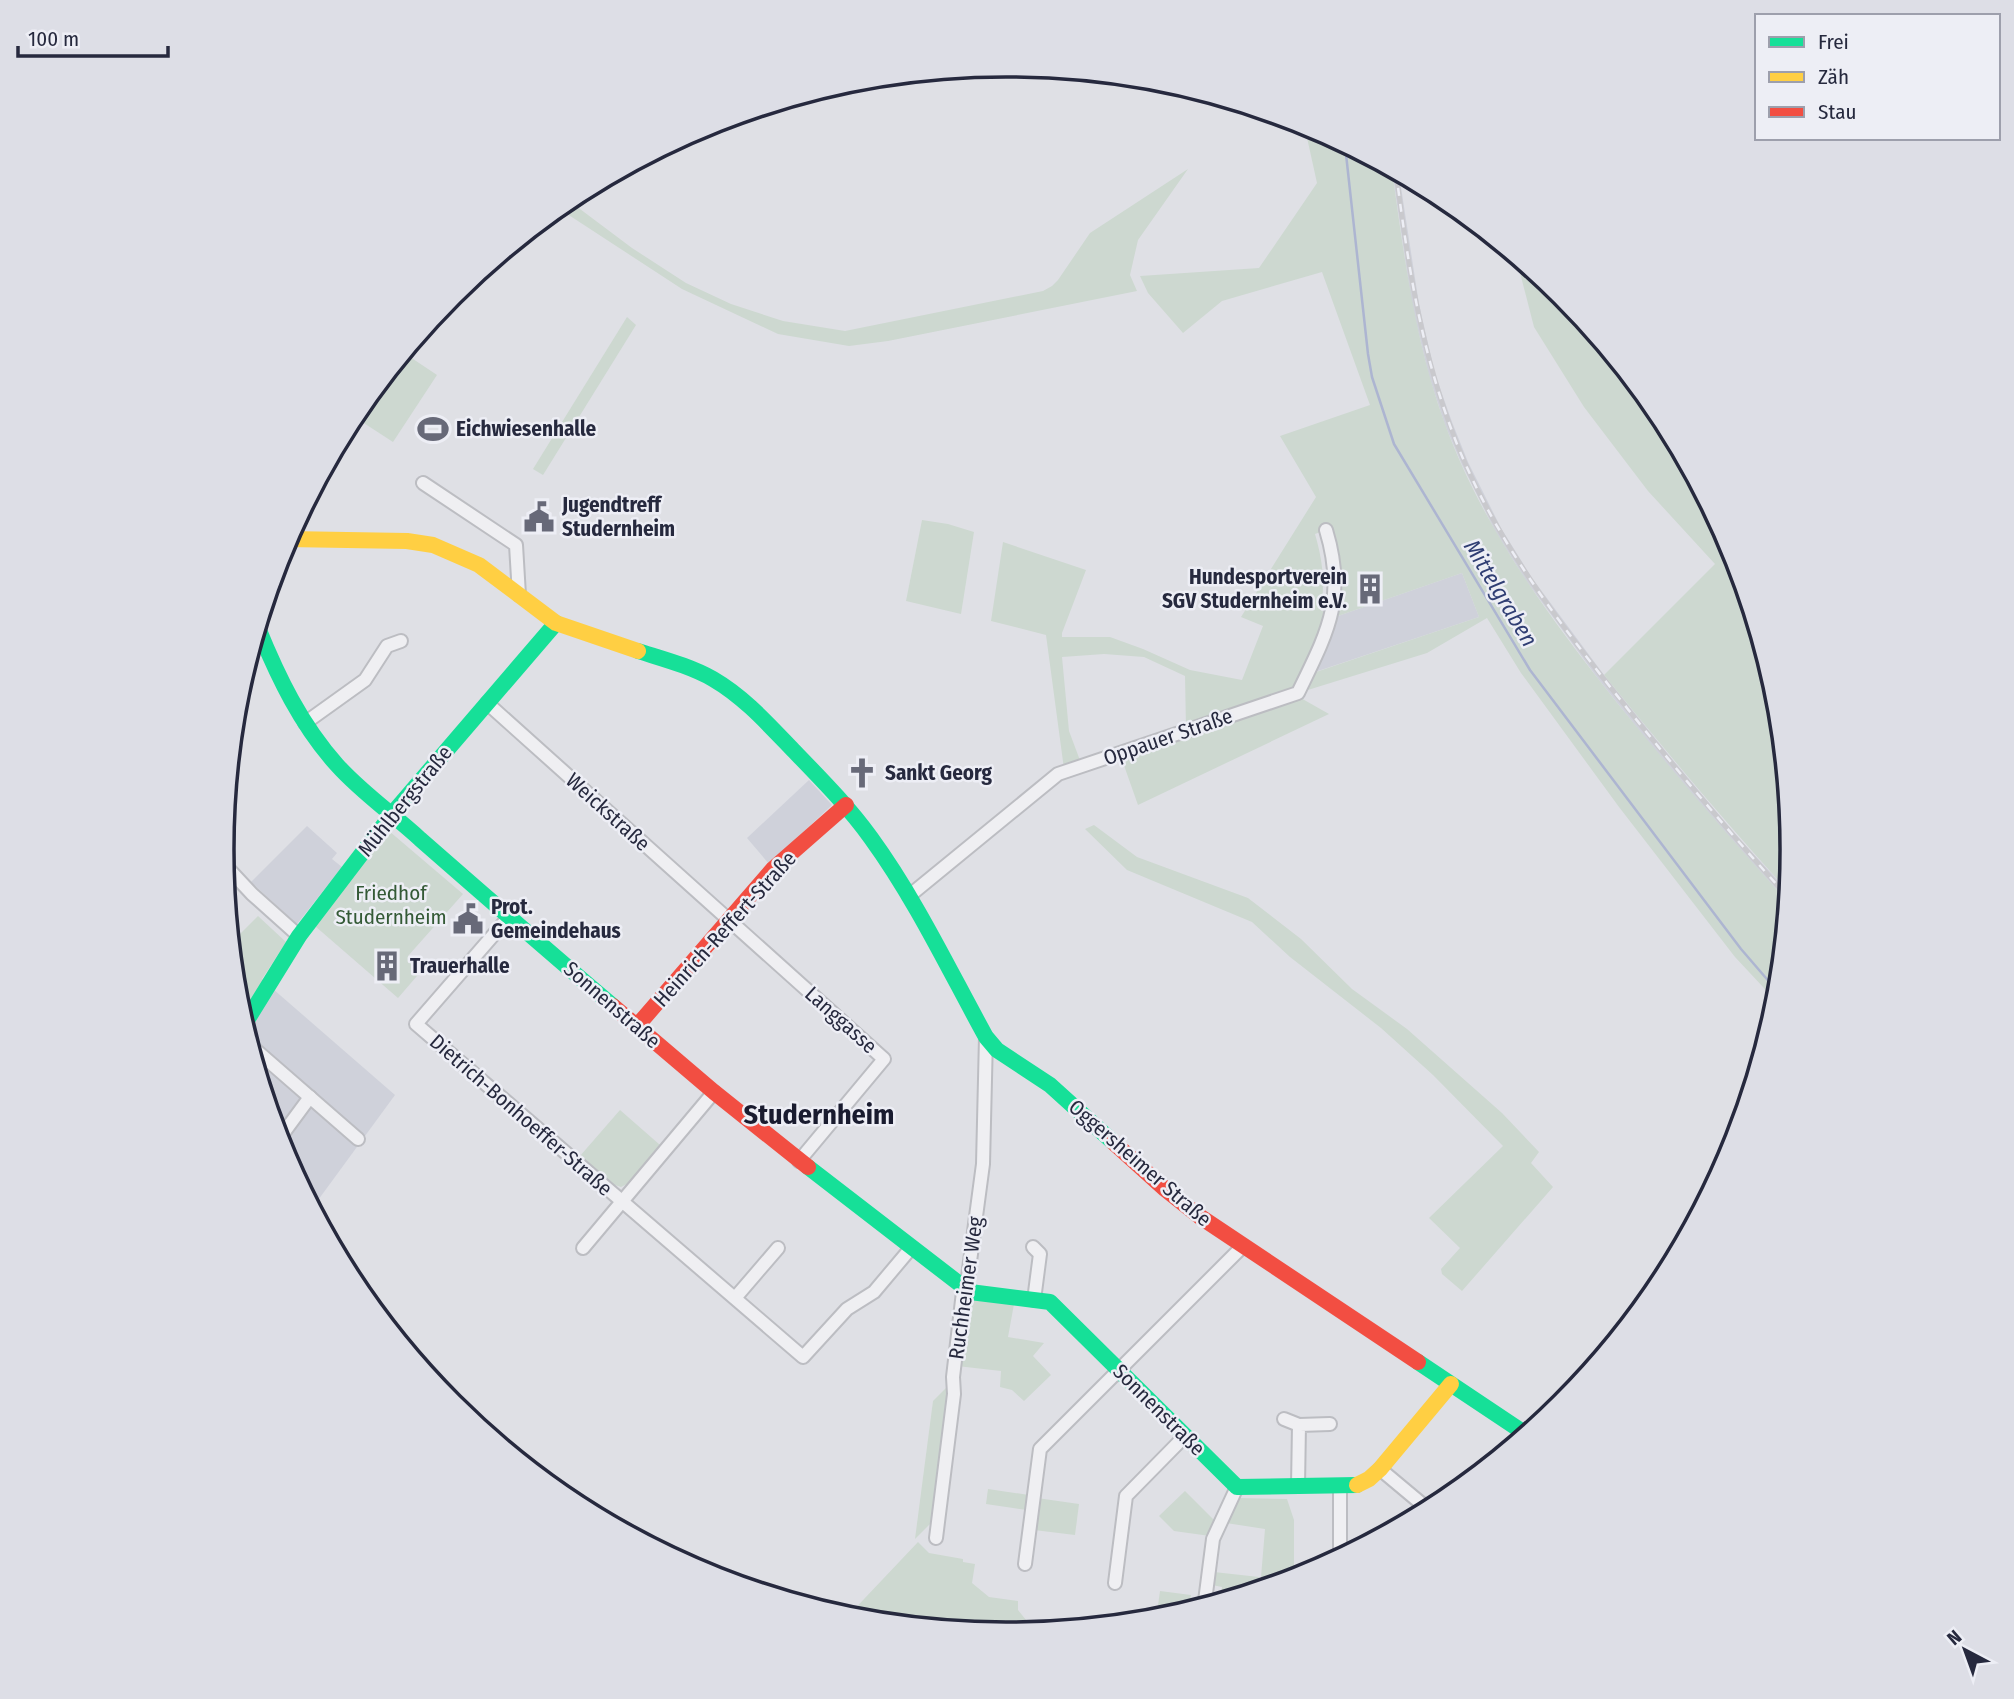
<svg xmlns="http://www.w3.org/2000/svg" width="2014" height="1699" viewBox="0 0 2014 1699" font-family="'Fira Sans Condensed',sans-serif">
	<style>
		.built { fill: #cfd1da }
		.green { fill: #cdd8d0; fill-rule: evenodd }
		.lines { fill: none; stroke-linecap: round; stroke-linejoin: round }
		.stream { stroke: #adb5d1; stroke-width: 2.5 }
		.street-casing { stroke: #bcbdc2; stroke-width: 16 }
		.street { stroke: #efeff2; stroke-width: 12 }
		.fast { stroke: #16e098; stroke-width: 16 }
		.slow { stroke: #ffcf43; stroke-width: 16 }
		.jam { stroke: #f24e42; stroke-width: 16 }
		.rail-casing { stroke: #c9c9cd; stroke-width: 5 }
		.rail { stroke: #edeef5; stroke-width: 2.5; stroke-dasharray: 8; stroke-linecap: butt }
		.labels { text-anchor: middle; stroke-width: 5; stroke-linejoin: round; paint-order: stroke }
		.poi-label { font-size: 21px; font-weight: bold; fill: #26293e; stroke: #edeef5; text-anchor: start }
		.street-label { font-size: 21px; fill: #26293e; stroke: #edeef5 }
		.park-label { font-size: 21px; fill: #345a36; stroke: #edeef5 }
		.water-label { font-size: 23px; font-style: italic; fill: #303e73; stroke: #edeef5 }
		.district-label { font-size: 28px; font-weight: bold; fill: #191b2f; stroke: #edeef5 }
		.rim { fill: none; stroke: #26293e; stroke-width: 3.5 }
	</style>
	<rect width="100%" height="100%" fill="#dfe0e5"/>
	<!-- built -->
	<g class="built">
		<path d="M1392,170L1399,174L1419,304L1435,374L1452,422L1468,462L1501,528L1532,578L1604,675L1668,754L1736,835L1788,891L1787,901L1732,841L1662,759L1599,680L1527,582L1495,531L1462,465L1445,425L1429,376L1412,306Z"/>
		<path d="M1462,573L1479,617L1312,673L1326,647L1338,616Z"/>
		<path d="M809,780L832,805L769,864L747,838Z"/>
		<path d="M307,826L337,853L332,859L342,867L297,924L251,882Z"/>
		<path d="M273,989L395,1095L313,1207L282,1149L247,1033Z"/>
	</g>
	<!-- green -->
	<g class="green">
		<path d="M1304,124L1392,170C1404,256 1415,342 1445,424C1482,526 1547,614 1614,699C1670,768 1727,835 1787,901L1777,1002L1735,957L1619,807L1521,673L1487,618L1427,653L1186,728L1185,676L1144,657L1104,654L1062,657L1069,731L1081,763L1064,769L1046,635L991,621L1003,542L1086,570L1062,633V637H1110L1143,649L1190,670L1242,680L1263,626L1241,617L1316,497L1280,436L1370,405L1322,272L1222,301L1183,333L1148,293L1140,276L1259,268L1317,183ZM1326,530L1333,612L1321,611C1325,583 1323,561 1315,534ZM1462,573L1479,617L1313,673L1338,616Z"/>
		<path d="M1188,169L1138,240L1130,275L1137,291L888,341L849,346L778,334L682,289L558,208L568,200L632,248L686,283L731,304L783,321L845,331L1043,291L1052,286L1058,280L1090,233Z"/>
		<path d="M1516,257L1562,295L1660,414L1732,550L1777,697L1792,850L1788,891C1724,821 1664,749 1604,675L1715,564L1648,491L1584,407L1534,327Z"/>
		<path d="M627,317L636,325L543,475L533,469Z"/>
		<path d="M404,353L437,375L393,442L353,416Z"/>
		<path d="M922,520L948,524L974,532L961,614L906,601Z"/>
		<path d="M1299,697L1329,714L1138,805L1121,757Z"/>
		<path d="M1094,825L1137,857L1248,898L1301,939L1352,989L1407,1029L1502,1113L1539,1152L1531,1163L1553,1187L1462,1291L1442,1274L1441,1269L1460,1248L1429,1218L1503,1146L1433,1075L1381,1028L1290,957L1252,922L1127,870L1085,829Z"/>
		<path d="M389,831L463,894L408,956L423,969L398,998L315,926Z"/>
		<path d="M258,916L286,942L262,979L273,989L247,1033L237,1002L230,933L236,938Z"/>
		<path d="M620,1110L660,1145L629,1183L621,1187L612,1184L580,1156Z"/>
		<path d="M966,1298L1014,1304L1008,1337L1044,1343L1033,1356L1051,1375L1024,1401L1012,1390L1000,1387L1001,1371L957,1366Z"/>
		<path d="M951,1383L933,1521L915,1539L933,1401Z"/>
		<path d="M988,1489L1029,1495L1027,1510L986,1504Z"/>
		<path d="M1185,1491L1216,1522L1210,1536L1174,1531L1159,1516Z"/>
		<path d="M1037,1498L1079,1504L1075,1535L1034,1530Z"/>
		<path d="M1238,1498L1287,1499L1294,1520V1579L1260,1589L1265,1529L1226,1523Z"/>
		<path d="M918,1542L929,1553L963,1559V1562L975,1564L972,1583L989,1597L1018,1601V1610L1026,1620L1079,1627L1007,1634L847,1617Z"/>
		<path d="M1214,1572L1259,1577L1257,1590L1220,1601L1222,1587L1212,1585Z"/>
		<path d="M1160,1591L1191,1595L1189,1606L1192,1610L1156,1620Z"/>
	</g>
	<g class="lines">
		<!-- stream -->
		<path class="stream" d="M1345,145L1368,354L1372,377L1394,444L1530,670L1741,949L1778,992"/>
		<!-- street casing -->
		<g class="street-casing">
			<g id="street">
				<path d="M423,483L516,545L519,595"/>
				<path d="M487,703L884,1059L799,1161"/>
				<path d="M305,723L365,680L387,646L401,641"/>
				<path d="M224,864L252,894L299,936"/>
				<path d="M909,896L1058,774L1298,693C1327,633 1347,599 1326,530"/>
				<path d="M509,917L416,1024L803,1357L847,1309L874,1292L911,1248"/>
				<path d="M250,1045L358,1139"/>
				<path d="M279,1139L310,1097"/>
				<path d="M1033,1247L1040,1254L1034,1300"/>
				<path d="M583,1248L714,1092"/>
				<path d="M735,1298L778,1248"/>
				<path d="M1284,1419L1299,1425"/>
				<path d="M1380,1469L1429,1510"/>
				<path d="M1298,1486L1299,1425L1330,1424"/>
				<path d="M936,1538L954,1394L953,1377L963,1292L967,1284L983,1164L986,1037"/>
				<path d="M1340,1557V1486"/>
				<path d="M1025,1564L1040,1449L1243,1246"/>
				<path d="M1115,1583L1126,1496L1185,1436"/>
				<path d="M1205,1601L1213,1539L1237,1487"/>
			</g>
		</g>
		<!-- street -->
		<use href="#street" class="street"/>
		<!-- fast -->
		<g class="fast">
			<path d="M258,628C278,677 301,725 337,765C362,793 393,814 420,839C484,895 548,951 613,1006"/>
			<path d="M638,651C663,659 690,666 713,679C744,697 768,724 793,750C820,778 848,806 871,838C916,900 949,970 986,1037L997,1050L1050,1085L1113,1142"/>
			<path d="M244,1025L299,936L392,814L556,623"/>
			<path d="M808,1167L970,1292L1050,1302L1237,1487L1357,1485"/>
			<path d="M1418,1362L1526,1434"/>
		</g>
		<!-- slow -->
		<g class="slow">
			<path d="M287,539L407,541L433,545L479,565L556,623L638,651"/>
			<path d="M1357,1485L1369,1479L1380,1469L1451,1384"/>
		</g>
		<!-- jam -->
		<g class="jam">
			<path d="M613,1006L714,1092L808,1167"/>
			<path d="M637,1026L773,869L846,805"/>
			<path d="M1113,1142L1165,1189L1199,1216L1418,1362"/>
		</g>
		<!-- rail casing -->
		<g class="rail-casing">
			<path id="rail" d="M1396,172C1407,257 1419,339 1448,420C1484,524 1551,613 1619,698C1673,766 1729,832 1787,896"/>
		</g>
		<!-- rail -->
		<use href="#rail" class="rail"/>
	</g>
	<!-- icons -->
	<defs>
		<g id="stadium-bare" transform="scale(2.415)"><path d="M0-5a6.5 5 0 1 0 0 10a6.5 5 0 1 0 0-10ZM-3.5-1.8h7v3.6h-7Z" fill="#676978" stroke="#edeef5" stroke-width="2.5" paint-order="stroke"/></g>
		<g id="civic-bare" transform="scale(2.415)"><path d="M-.6-6.5H3V-4.5H.6V-3L4-1V1h2V6H-6V1h2V-1L-.6-3ZM-1.2 2.5V6h2.4V2.5Z" fill="#676978" stroke="#edeef5" stroke-width="2.5" paint-order="stroke"/></g>
		<g id="building-bare" transform="scale(2.415)"><path d="M-4-6H4V6H1V3H-1V6H-4ZM-2.5-4.3h1.7v1.8h-1.7ZM.8-4.3h1.7v1.8H.8ZM-2.5-1h1.7V.8h-1.7ZM.8-1h1.7V.8H.8Z" fill="#676978" stroke="#edeef5" stroke-width="2.5" paint-order="stroke"/></g>
		<g id="church-bare" transform="scale(2.415)"><path d="M-1.2-6h2.4v3.5h3.3v2.4h-3.3V6h-2.4V-.1h-3.3v-2.4h3.3Z" fill="#676978" stroke="#edeef5" stroke-width="2.5" paint-order="stroke"/></g>
	</defs>
	<g fill-rule="evenodd">
		<use href="#stadium-bare" x="433" y="429"/>
		<use href="#civic-bare" x="539" y="517"/>
		<use href="#building-bare" x="1370" y="589"/>
		<use href="#church-bare" x="862" y="773"/>
		<use href="#civic-bare" x="468" y="919"/>
		<use href="#building-bare" x="387" y="966"/>
	</g>
	<g class="labels">
		<!-- poi labels -->
		<g class="poi-label">
			<text x="456" y="436">Eichwiesenhalle</text>
			<text x="562" y="512">Jugendtreff<tspan x="562" dy="24">Studernheim</tspan></text>
			<text x="1347" y="584" text-anchor="end">Hundesportverein<tspan x="1347" dy="24">SGV Studernheim e.V.</tspan></text>
			<text x="885" y="780">Sankt Georg</text>
			<text x="491" y="914">Prot.<tspan x="491" dy="24">Gemeindehaus</tspan></text>
			<text x="410" y="973">Trauerhalle</text>
		</g>
		<!-- street labels -->
		<g class="street-label">
			<text transform="translate(1168 737) rotate(-19)" y="7">Oppauer Straße</text>
			<text transform="translate(405 801) rotate(-51)" y="7">Mühlbergstraße</text>
			<text transform="translate(608 812) rotate(42)" y="7">Weickstraße</text>
			<text transform="translate(725 929) rotate(-48)" y="7">Heinrich-Reffert-Straße</text>
			<text transform="translate(612 1005) rotate(41)" y="7">Sonnenstraße</text>
			<text transform="translate(841 1020) rotate(42)" y="7">Langgasse</text>
			<text transform="translate(521 1115) rotate(41)" y="7">Dietrich-Bonhoeffer-Straße</text>
			<text transform="translate(1140 1163) rotate(41)" y="7">Oggersheimer Straße</text>
			<text transform="translate(966 1288) rotate(-82)" y="7">Ruchheimer Weg</text>
			<text transform="translate(1159 1410) rotate(45)" y="7">Sonnenstraße</text>
		</g>
		<!-- park labels -->
		<g class="park-label">
			<text x="391" y="900">Friedhof<tspan x="391" dy="24">Studernheim</tspan></text>
		</g>
		<!-- water labels -->
		<g class="water-label">
			<text transform="translate(1501 593) rotate(59)" y="8">Mittelgraben</text>
		</g>
		<!-- district labels -->
		<g class="district-label">
			<text x="819" y="1124">Studernheim</text>
		</g>
	</g>
	<!-- crop -->
	<path d="M0 0H2014V1699H0ZM1006 77H1008A772 772 0 0 1 1780 849V850A772 772 0 0 1 1008 1622H1006A772 772 0 0 1 234 850V849A772 772 0 0 1 1006 77Z" fill="#dddee6" fill-rule="evenodd"/>
	<path class="rim" d="M1006 77H1008A772 772 0 0 1 1780 849V850A772 772 0 0 1 1008 1622H1006A772 772 0 0 1 234 850V849A772 772 0 0 1 1006 77Z"/>
	<!-- legend -->
	<rect x="1755" y="14" width="245" height="126" fill="#edeef5" stroke="#9d9fac" stroke-width="2"/>
	<rect x="1769" y="37" width="35" height="10" fill="#16e098" stroke="#9d9fac" stroke-width="2"/>
	<text x="1818" y="49" font-size="21" fill="#26293e">Frei</text>
	<rect x="1769" y="72" width="35" height="10" fill="#ffcf43" stroke="#9d9fac" stroke-width="2"/>
	<text x="1818" y="84" font-size="21" fill="#26293e">Zäh</text>
	<rect x="1769" y="107" width="35" height="10" fill="#f24e42" stroke="#9d9fac" stroke-width="2"/>
	<text x="1818" y="119" font-size="21" fill="#26293e">Stau</text>
	<!-- north arrow -->
	<g transform="translate(1965 1650) rotate(319)" stroke="#edeef5" stroke-width="5" paint-order="stroke">
	<path d="M0-5L12 26L0 18L-12 26Z" fill="#26293e"/>
	<text y="-10" font-size="19" font-weight="bold" text-anchor="middle" fill="#26293e">N</text>
	</g>
	<!-- scale -->
	<path d="M18 46v10h150v-10" fill="none" stroke="#26293e" stroke-width="3.5"/>
	<text x="28" y="46" font-size="21" fill="#26293e" stroke="#edeef5" stroke-width="5" paint-order="stroke">100 m</text>
</svg>
